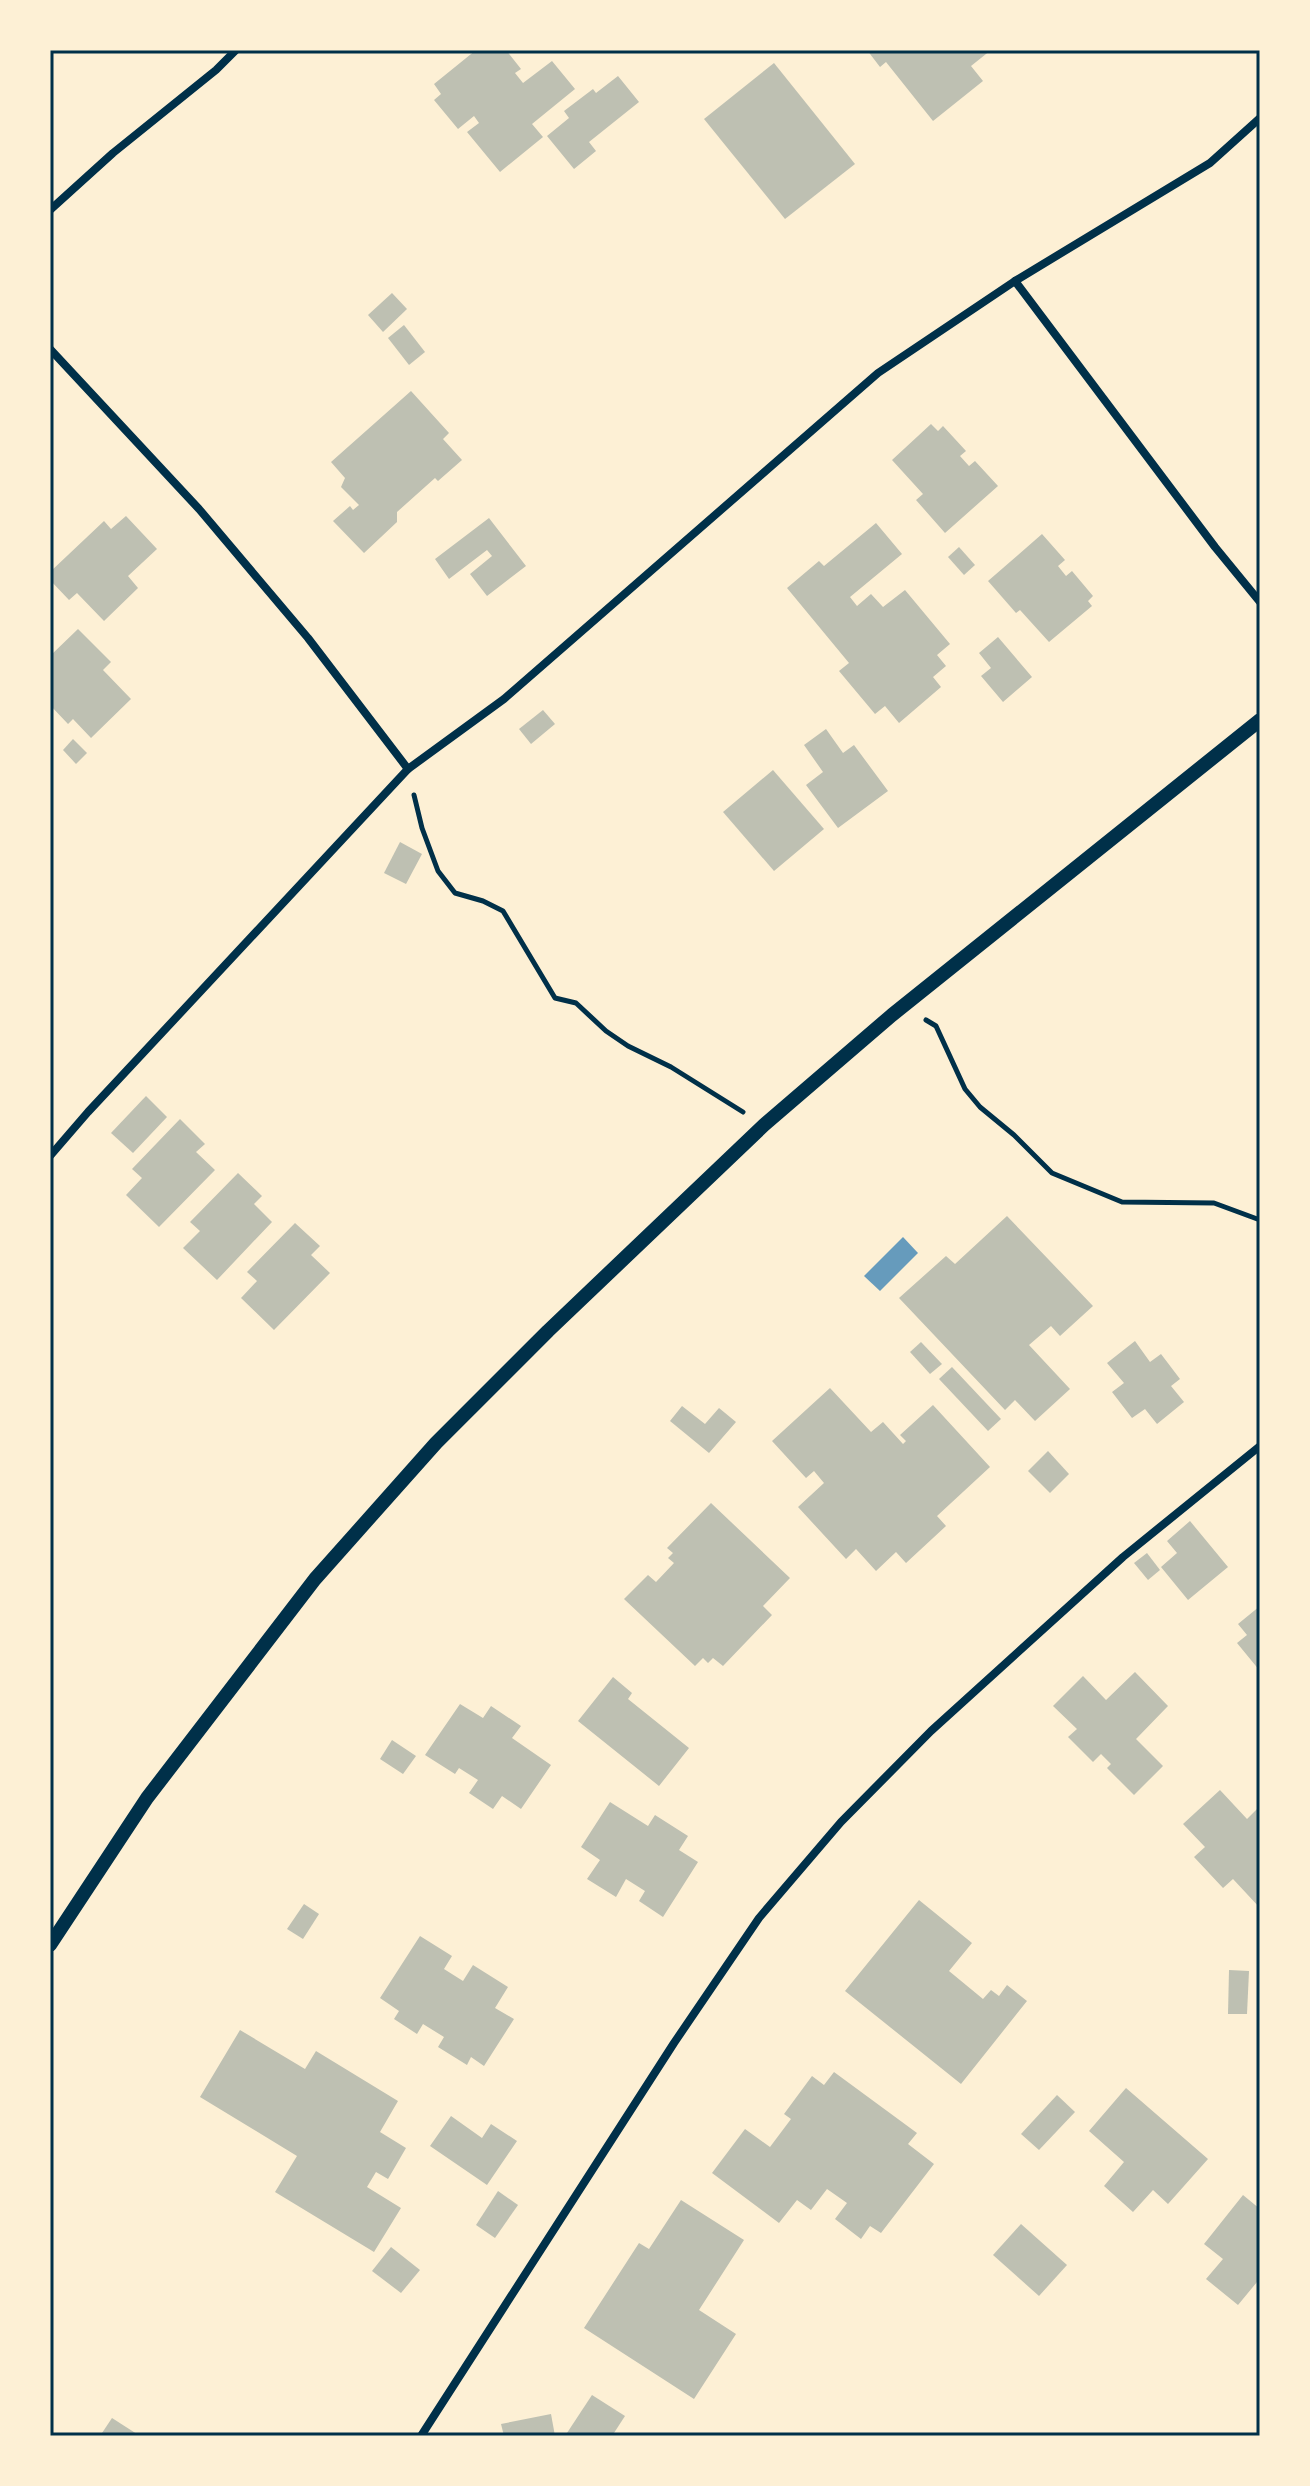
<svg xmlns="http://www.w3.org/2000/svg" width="1310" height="2486" viewBox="0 0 1310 2486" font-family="Mulish,sans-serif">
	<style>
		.water { fill: #669bbc }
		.building { fill: #bec0b2 }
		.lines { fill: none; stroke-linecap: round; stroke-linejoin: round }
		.path { stroke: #003049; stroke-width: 5 }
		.minor { stroke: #003049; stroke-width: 8 }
		.tertiary { stroke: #003049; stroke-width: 14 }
		.neatline { fill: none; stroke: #003049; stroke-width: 3 }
	</style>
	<rect width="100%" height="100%" fill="#fdf0d5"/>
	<!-- water -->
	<path class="water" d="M903,1237L918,1253L880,1291L864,1276Z"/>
	<!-- building -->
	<g class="building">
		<path d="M476,50H506L521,69L515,73L523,83L552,61L575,89L532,124L543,137L500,172L467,132L479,123L474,116L458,129L434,100L441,94L434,84Z"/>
		<path d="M867,50H991L971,66L983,81L933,121L886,62L880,67Z"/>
		<path d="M774,63L855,164L785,219L704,119Z"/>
		<path d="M618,76L639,102L589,142L596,151L574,169L547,136L569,118L564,111L593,89L596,93Z"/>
		<path d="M392,293L407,309L383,332L368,315Z"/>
		<path d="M404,325L425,352L409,365L388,338Z"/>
		<path d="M411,391L449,433L443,439L462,460L438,481L435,478L397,512V522L364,553L333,521L350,506L353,510L359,505L341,487L345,478L331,462Z"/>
		<path d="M931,424L938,431L943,426L966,451L960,456L969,466L975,461L998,486L945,533L916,500L923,494L892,460Z"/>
		<path d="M126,516L157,549L128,576L138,588L104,621L77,593L69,600L50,580V572L104,521L111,529Z"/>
		<path d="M489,518L526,566L487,596L470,574L492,556L487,550L449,579L435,559Z"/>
		<path d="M876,523L902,554L850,597L857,606L871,594L883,607L905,590L950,644L937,655L946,666L933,677L941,687L899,723L885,706L875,714L839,671L849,663L787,588L819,561L824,566Z"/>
		<path d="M1042,534L1065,560L1058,566L1066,576L1072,571L1093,596L1088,601L1092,606L1049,642L1020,610L1016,613L988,581Z"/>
		<path d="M959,547L975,565L964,575L948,557Z"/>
		<path d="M78,629L111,662L103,670L131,699L91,738L73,719L68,724L50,705V656Z"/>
		<path d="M998,637L1032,677L1003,702L981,676L991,668L979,653Z"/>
		<path d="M543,710L555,724L531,744L519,729Z"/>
		<path d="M826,729L843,753L854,745L888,791L838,828L806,785L823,772L804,745Z"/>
		<path d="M73,739L87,753L76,764L63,750Z"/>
		<path d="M773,770L824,829L774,871L723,812Z"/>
		<path d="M400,842L422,854L406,884L384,873Z"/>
		<path d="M146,1096L167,1117L133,1153L111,1133Z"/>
		<path d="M180,1119L205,1144L196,1152L215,1170L159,1227L126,1195L142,1178L132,1169Z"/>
		<path d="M238,1173L262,1196L254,1204L272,1222L217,1280L183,1248L200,1231L190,1222Z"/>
		<path d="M1007,1216L1093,1306L1060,1336L1051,1326L1029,1345L1070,1389L1035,1421L1015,1400L1005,1410L899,1298L946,1256L955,1264Z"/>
		<path d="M295,1223L320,1246L311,1255L330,1273L274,1330L241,1298L257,1281L247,1272Z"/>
		<path d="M1135,1341L1150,1362L1161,1354L1180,1379L1171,1386L1184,1402L1157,1424L1145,1409L1132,1418L1112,1392L1124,1383L1107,1363Z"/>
		<path d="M921,1342L942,1364L930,1374L910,1352Z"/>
		<path d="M952,1367L1001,1419L988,1431L939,1379Z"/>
		<path d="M830,1388L871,1432L883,1422L903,1444L906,1441L900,1435L933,1405L990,1467L937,1516L946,1526L906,1563L896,1552L876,1571L856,1549L846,1559L798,1507L824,1483L814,1471L806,1478L772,1441Z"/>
		<path d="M682,1406L705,1424L719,1408L736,1422L709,1453L670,1421Z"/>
		<path d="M1048,1451L1069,1474L1050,1493L1028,1471Z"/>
		<path d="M711,1503L790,1578L763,1606L772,1615L723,1666L713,1658L708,1663L703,1658L695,1666L624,1599L648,1575L656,1582L674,1563L668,1558L673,1553L667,1548Z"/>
		<path d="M1190,1521L1228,1567L1188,1600L1161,1567L1177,1553L1167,1541Z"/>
		<path d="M1147,1553L1160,1570L1148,1580L1134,1563Z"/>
		<path d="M1260,1606V1671L1237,1643L1247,1635L1238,1624Z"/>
		<path d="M1135,1672L1168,1706L1136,1739L1163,1766L1134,1795L1107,1768L1111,1764L1101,1754L1093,1762L1068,1737L1077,1729L1053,1706L1083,1676L1106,1700Z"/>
		<path d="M613,1677L632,1693L628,1699L689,1748L659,1786L578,1721Z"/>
		<path d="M460,1704L483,1718L491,1706L521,1726L512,1738L551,1765L521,1809L502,1796L493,1809L469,1793L478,1780L459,1768L455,1774L425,1755Z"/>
		<path d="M392,1740L416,1756L403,1774L380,1759Z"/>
		<path d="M1220,1790L1247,1819L1260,1806V1908L1233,1879L1223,1888L1194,1857L1205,1847L1183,1824Z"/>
		<path d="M610,1802L648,1826L655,1815L688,1836L679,1850L698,1862L663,1917L639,1901L645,1891L626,1879L616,1897L587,1879L600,1860L581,1847Z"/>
		<path d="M919,1900L972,1943L949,1971L983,1999L991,1990L999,1996L1007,1985L1027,2001L961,2084L845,1991Z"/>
		<path d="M304,1904L319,1914L303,1939L287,1929Z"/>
		<path d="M420,1936L452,1956L444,1969L463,1981L473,1965L508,1987L495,2008L514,2019L484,2066L471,2057L467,2065L438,2047L444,2037L423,2024L417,2034L394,2019L399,2011L380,1998Z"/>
		<path d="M1229,1970L1249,1971L1247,2014H1228Z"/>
		<path d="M240,2030L305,2069L316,2051L398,2101L380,2132L406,2148L388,2179L376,2172L367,2187L401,2208L374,2252L275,2192L297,2156L200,2097Z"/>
		<path d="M834,2072L917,2133L908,2144L934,2164L881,2233L870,2226L861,2239L835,2219L847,2203L827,2189L811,2210L797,2200L779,2223L712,2173L745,2129L770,2147L791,2119L784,2114L812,2076L824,2085Z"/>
		<path d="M1126,2088L1208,2159L1168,2204L1153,2190L1133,2212L1104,2186L1124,2162L1089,2131Z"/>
		<path d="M1057,2095L1075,2112L1039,2150L1021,2134Z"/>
		<path d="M451,2116L482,2138L491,2124L517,2141L487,2185L430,2146Z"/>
		<path d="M498,2191L518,2205L495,2238L476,2225Z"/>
		<path d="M1243,2195L1260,2209V2284L1257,2282L1238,2305L1206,2279L1223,2259L1204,2244Z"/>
		<path d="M681,2200L744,2240L699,2310L736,2334L694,2399L584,2328L639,2243L649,2249Z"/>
		<path d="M1021,2224L1067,2265L1039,2296L993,2255Z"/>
		<path d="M391,2247L420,2270L401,2293L372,2271Z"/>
		<path d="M592,2395L625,2416L612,2436H565Z"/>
		<path d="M551,2414L555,2436H504L501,2424Z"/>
		<path d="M112,2418L140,2436H100Z"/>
	</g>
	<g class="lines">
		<!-- path -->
		<g class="path">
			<path d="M414,795L422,828L438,871L455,893L483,901L503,911L555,998L576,1003L606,1031L628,1046L671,1067L743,1112"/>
			<path d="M926,1020L936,1026L965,1089L980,1107L1014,1135L1052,1173L1122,1202L1214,1203L1260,1220"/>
		</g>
		<!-- minor -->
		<g class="minor">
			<path d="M50,210L113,153L216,70L236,50"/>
			<path d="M1015,281L1215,547L1260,602"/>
			<path d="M50,349L199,509L308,638L408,769"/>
			<path d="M50,1156L88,1112L408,769L504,699L878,373L1015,281L1210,163L1260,118"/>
			<path d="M421,2436L674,2043L759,1918L841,1822L931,1731L1123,1557L1260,1446"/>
		</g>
		<!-- tertiary -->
		<path class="tertiary" d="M50,1945L147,1798L315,1579L436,1443L548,1331L764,1125L892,1015L1260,720"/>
	</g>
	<!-- border -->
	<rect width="1310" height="2486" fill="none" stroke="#fdf0d5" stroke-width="104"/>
	<rect x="52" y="52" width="1206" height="2382" class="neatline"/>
</svg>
